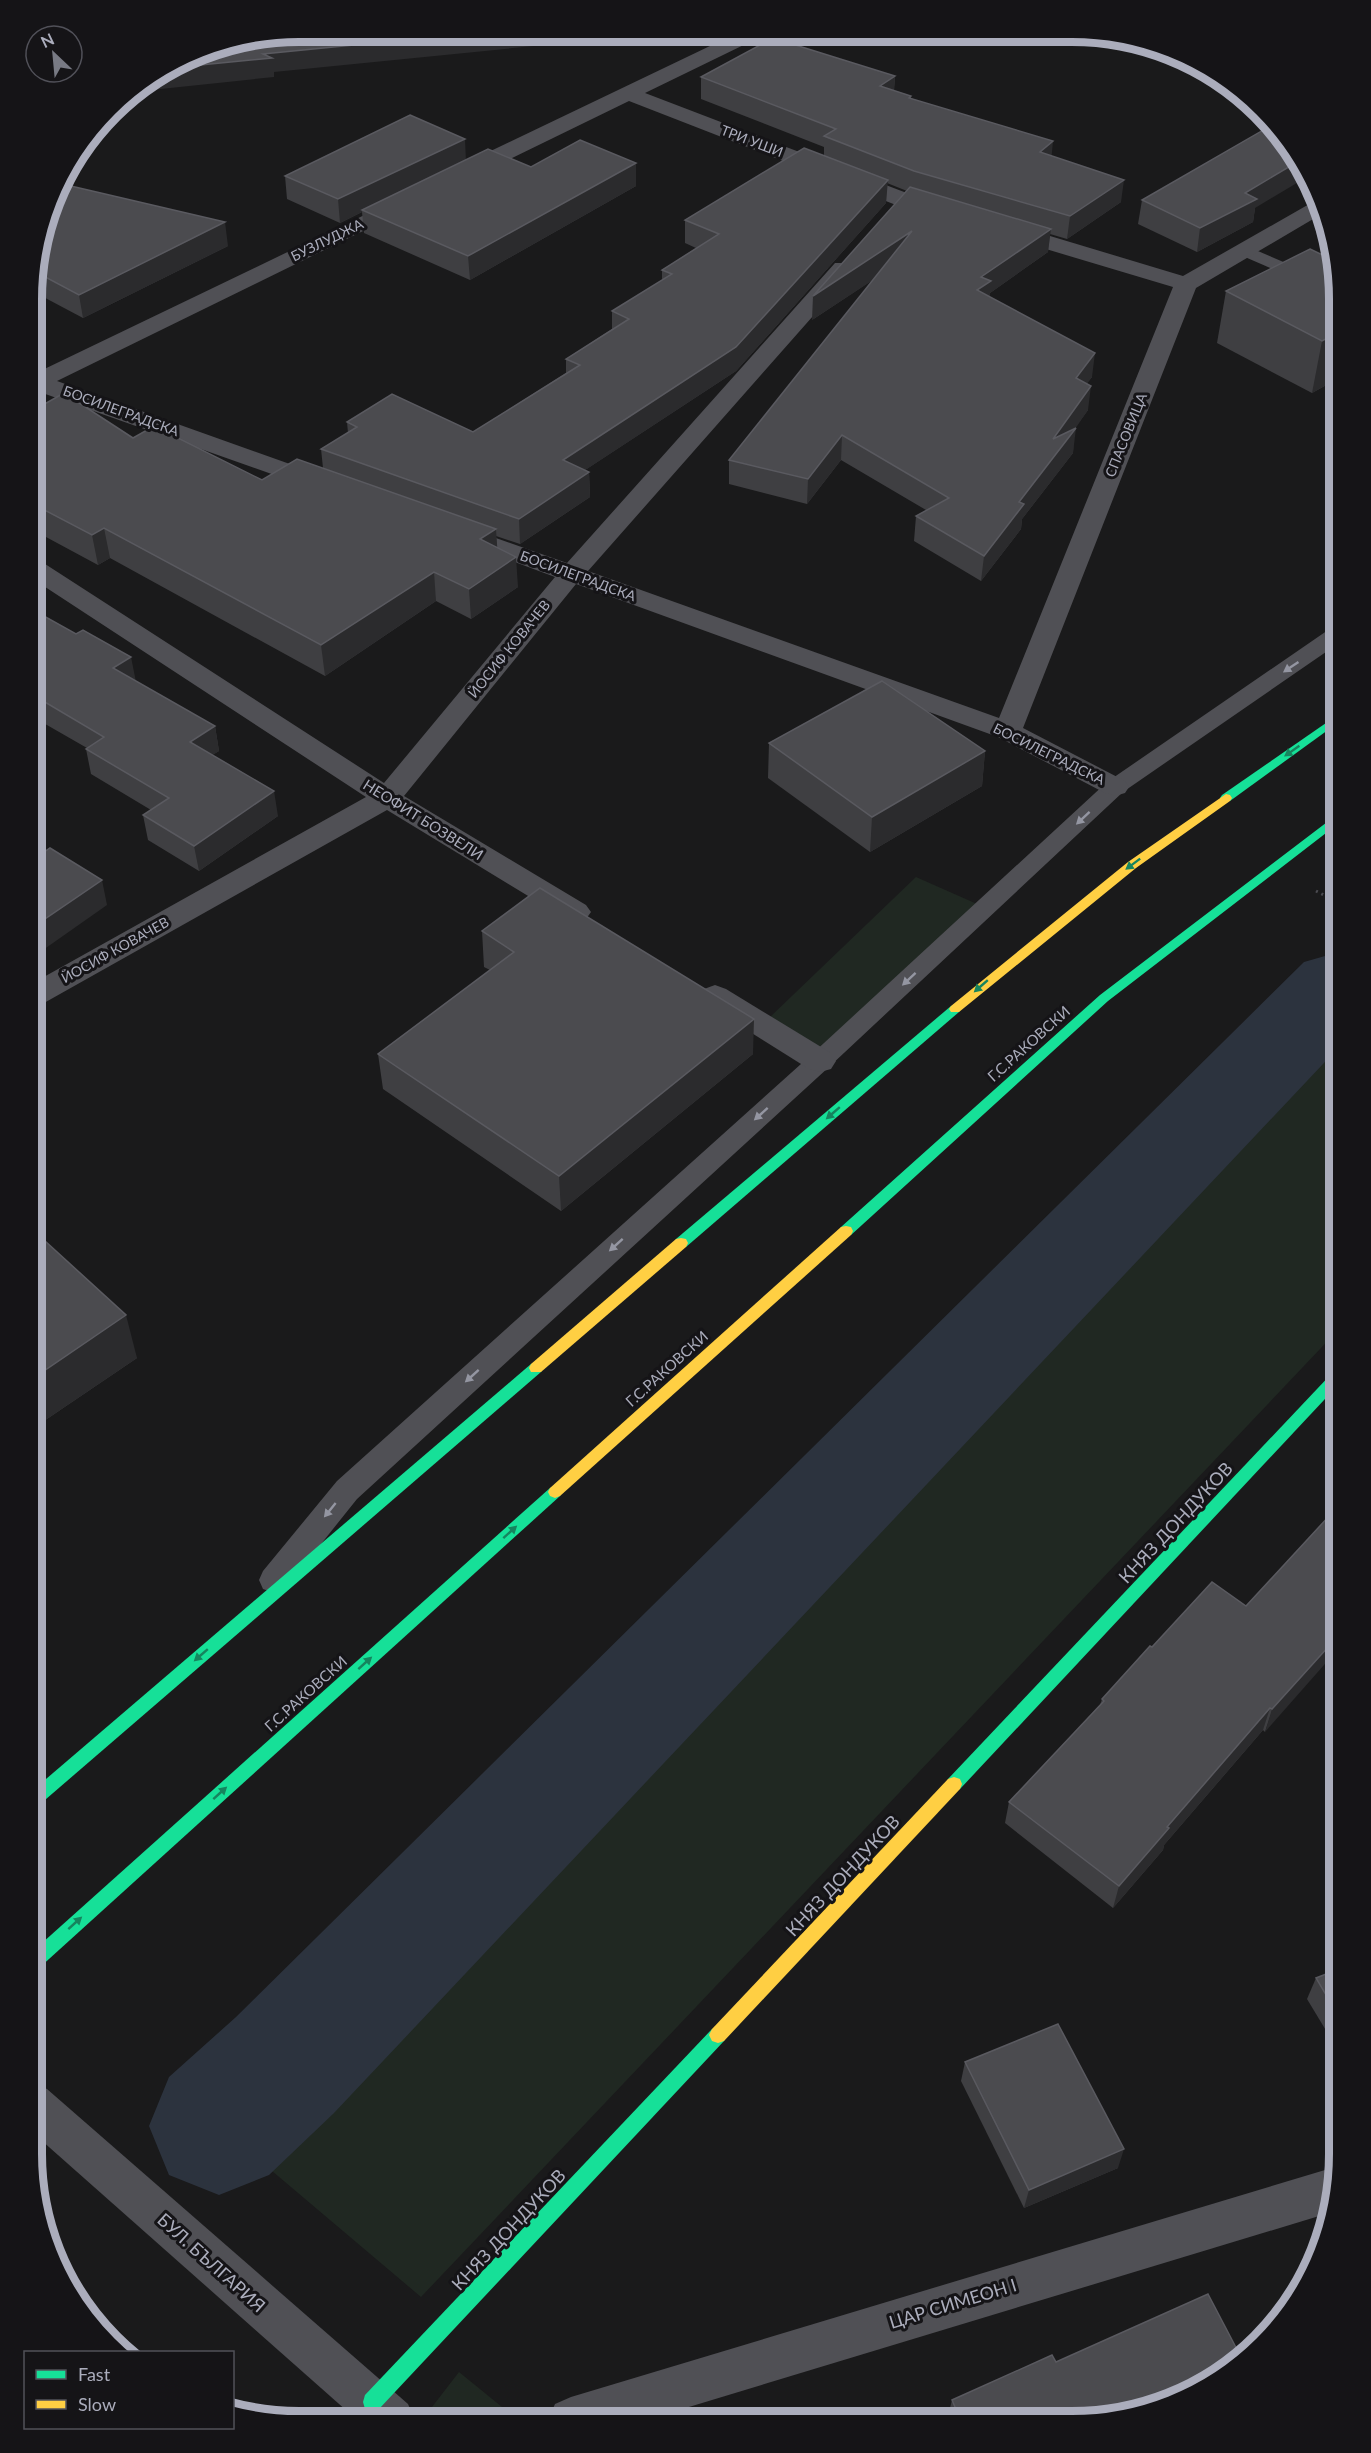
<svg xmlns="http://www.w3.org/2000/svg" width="1371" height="2453" viewBox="0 0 1371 2453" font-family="Lato,sans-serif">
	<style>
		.green { fill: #202822 }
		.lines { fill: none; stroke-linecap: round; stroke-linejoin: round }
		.river { fill: #2c333e; fill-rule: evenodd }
		.path { stroke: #4b4b50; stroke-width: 3; stroke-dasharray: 2 4; stroke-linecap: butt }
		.lane { fill: #505055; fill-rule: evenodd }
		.street { fill: #505055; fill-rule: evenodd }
		.fast { fill: #16e098; fill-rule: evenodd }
		.slow { fill: #ffcf43; fill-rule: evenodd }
		.wall { fill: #3f3f42 }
		.shaded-wall { fill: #2b2b2d }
		.building { fill: #4b4b4f; stroke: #5a5a60; stroke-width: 1.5 }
		.oneway { fill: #9496a2 }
		.oneway2 { fill: #16845e }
		.labels { text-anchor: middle; stroke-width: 6; stroke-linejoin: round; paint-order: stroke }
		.far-street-label { font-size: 14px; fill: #abadbc; stroke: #151417 }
		.street-label { font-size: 15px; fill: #abadbc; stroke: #151417 }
		.near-street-label { font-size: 18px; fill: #abadbc; stroke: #151417 }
		.rim { fill: none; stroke: #abadbc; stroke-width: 8 }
	</style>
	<rect width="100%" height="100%" fill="#1a1a1b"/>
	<!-- green -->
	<g class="green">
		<path d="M916,877L977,904L816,1051L768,1019Z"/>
		<path d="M1339,986V1329L421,2297L219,2126Z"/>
		<path d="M459,2372L518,2420H422Z"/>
	</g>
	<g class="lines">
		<!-- river -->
		<path class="river" d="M1339,952V1047L334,2113L269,2175L219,2195L169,2175L149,2126L169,2077L236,2017L1304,962Z"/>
		<!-- path -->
		<path class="path" d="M1316,891L1339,903"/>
		<!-- lane -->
		<g class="lane">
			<path d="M1244,245L1337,285L1339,298L1238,254L1235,250L1238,246Z"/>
			<path d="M1339,626V643L1123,792L829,1067L357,1499L285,1589L274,1593L263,1589L259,1580L263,1571L337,1481L811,1055L1107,782L1331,628Z"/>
		</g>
		<!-- street -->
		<g class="street">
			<path d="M735,34H761L758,38L645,93L912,195L951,206L954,211L951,216L943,217L896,205L629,101L469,179H453L450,174L453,169Z"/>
			<path d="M404,196L412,197L415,202L412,207L57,381L332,479L335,484L332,489L323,491L314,489L34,390V374Z"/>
			<path d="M1318,199L1325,212L1196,288L1023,728L1125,781L1129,787L1125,793L1115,796L1105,793L998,737L576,584L404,796L586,905L591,912L586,919L576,922L566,919L387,810L44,1003L33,1007V983L366,797L33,579V559L42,562L384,783L555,577L447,537L443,532L447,527L456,524L465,527L567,563L835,263H851L854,268L851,273L588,571L999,718L1173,287L999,235L996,230L999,225L1007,223L1183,276Z"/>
			<path d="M715,985L726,989L831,1053L836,1061L831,1069L820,1072L809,1069L704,1003L700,996L704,989Z"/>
			<path d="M32,2083L47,2089L408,2404L415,2420L356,2419L32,2132Z"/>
			<path d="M1335,2167L1339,2171L1329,2213L646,2420H548L555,2404L571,2397Z"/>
		</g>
		<!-- fast -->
		<g class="fast">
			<path d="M1339,714V722L1230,801H1222L1220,798L1222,795Z"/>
			<path d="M1339,813V823L1108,1001L851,1235H841L839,1231L841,1227L1100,995Z"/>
			<path d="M955,1005L961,1009L959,1012L686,1247H676L674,1243L676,1239L951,1006Z"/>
			<path d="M536,1362L541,1364L543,1368L541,1372L38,1806L32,1808V1791L531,1364Z"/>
			<path d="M1339,1369V1384L960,1789L954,1791L948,1789L946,1784L948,1779L1334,1371Z"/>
			<path d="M555,1486L560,1488L562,1492L560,1496L38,1969L32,1971V1952L550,1488Z"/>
			<path d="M718,2027L724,2029L727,2035L724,2041L379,2409L372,2411L365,2409L363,2402L365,2395L712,2029Z"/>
		</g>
		<!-- slow -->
		<g class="slow">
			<path d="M1226,794L1230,795L1232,798L1230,801L1136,868L959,1012H951L949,1009L951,1006L1128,862Z"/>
			<path d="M846,1226L851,1227L853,1231L851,1235L560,1496L555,1498L550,1496L548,1492L550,1488L841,1227Z"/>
			<path d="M681,1238L686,1239L688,1243L686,1247L541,1372H531L529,1368L531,1364L676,1239Z"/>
			<path d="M954,1777L960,1779L962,1784L960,1789L724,2041L718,2043L712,2041L709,2035L712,2029L948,1779Z"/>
		</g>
	</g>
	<!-- wall -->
	<g class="wall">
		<path d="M1131,39L1190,59L1248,98L1250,101L1229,89L1228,94Z"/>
		<path d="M895,76L894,91L911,96V98L1052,156L1121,202L1067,239L1050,234L1048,252L990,293L989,297L1092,377L1087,383L1088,410L1074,429L1073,453L1022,519L1021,529L981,581L914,541L916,516L926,510L841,460L807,504L729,484V460L874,279L812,320L907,191L887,183L886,203L736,371L585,470L589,472L590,497L520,544L496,536L497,548L518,587L471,619L436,601L325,676L110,558L98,565L33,530L34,410L133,438L262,480L323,468L321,449L348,433L347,422L473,432L566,373V359L612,329V311L662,281V270L696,248L685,243V220L824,155V147L701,99V77Z"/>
		<path d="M466,159L531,167L636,163V186L470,280L364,233L362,212L340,223L287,199L285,176Z"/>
		<path d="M1142,200L1255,208L1253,222L1197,252L1138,224Z"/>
		<path d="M228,246L83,318L34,292V265Z"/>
		<path d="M1226,291L1340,299L1339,378L1312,393L1217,343Z"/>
		<path d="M33,610L136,681L215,726L219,751L212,755L278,816L199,871L148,840L143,815L151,810L91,774L86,749L87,748L33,717Z"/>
		<path d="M769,743L985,751L982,786L870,852L768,778Z"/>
		<path d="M482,931L753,1054L561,1211L383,1089L378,1054L490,970L484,967Z"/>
		<path d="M33,1230L137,1358L41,1423L32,1415Z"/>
		<path d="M1339,1513L1265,1732L1263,1730L1164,1845L1163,1850L1113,1908L1005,1823L1009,1802L1100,1705L1102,1699L1246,1606Z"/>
		<path d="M1339,1969V2052L1307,1999L1316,1978Z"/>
		<path d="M965,2062L1118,2168L1024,2208L961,2081Z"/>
		<path d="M1056,2362L1072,2421H950L948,2416L952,2400Z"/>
	</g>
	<!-- shaded-wall -->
	<g class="shaded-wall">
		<path d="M475,33L654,34L274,72V77L132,92L170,68L263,54Z"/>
		<path d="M895,76L893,98L880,86Z"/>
		<path d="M465,139L466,162L362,210V212L340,223L338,199Z"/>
		<path d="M1053,141L1051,163L1040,152Z"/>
		<path d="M1299,161L1307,177L1255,208L1253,222L1197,252L1200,228L1245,193Z"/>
		<path d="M636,163V186L470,280L468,256Z"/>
		<path d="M888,180L886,203L736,371L564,484L563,460Z"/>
		<path d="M1124,180L1121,202L1067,239L1070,216Z"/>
		<path d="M225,222L228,246L83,318L79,295Z"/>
		<path d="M1051,229L1048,252L990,293L988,305L977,290L981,277Z"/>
		<path d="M912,231L911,255L812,320L813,296Z"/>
		<path d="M1339,332V378L1312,393L1322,341Z"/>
		<path d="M1095,353L1092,377L1073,402L1076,378Z"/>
		<path d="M1091,386L1088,410L1064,445L1076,428L1073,453L1022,519L1021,529L981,581L984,556L1019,502L1053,439Z"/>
		<path d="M842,435L841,460L807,504L808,479Z"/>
		<path d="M589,472L590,497L520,544L519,519Z"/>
		<path d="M104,528L110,558L98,565L92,535Z"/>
		<path d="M496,529L498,559L480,539Z"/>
		<path d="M516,557L518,587L471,619L469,589Z"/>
		<path d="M434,572L436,601L325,676L321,645Z"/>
		<path d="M131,657L136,682L113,668Z"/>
		<path d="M215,726L219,751L194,767L190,742Z"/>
		<path d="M985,751L982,786L870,852L872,817Z"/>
		<path d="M274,791L278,816L199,871L194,846Z"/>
		<path d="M102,880L107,905L33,957V927Z"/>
		<path d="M754,1019L753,1054L561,1211L559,1176Z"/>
		<path d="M126,1315L137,1358L41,1423L32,1395V1379Z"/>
		<path d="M1339,1635V1648L1265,1732L1272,1709Z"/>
		<path d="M1270,1708L1263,1730L1164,1845L1163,1850L1113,1908L1119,1886L1167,1827Z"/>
		<path d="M1124,2149L1118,2168L1024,2208L1029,2190Z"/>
	</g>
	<!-- building -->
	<g class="building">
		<path d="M299,32L475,33L263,54L272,58L170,68L197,52Z"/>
		<path d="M773,38L895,76L880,86L911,96L909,98L1053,141L1040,152L1124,180L1070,216L914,171L824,136L836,129L701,77Z"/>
		<path d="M410,115L465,139L338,199L285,176Z"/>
		<path d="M1272,125L1294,150L1299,161L1245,193L1257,199L1200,228L1142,200Z"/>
		<path d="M580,140L636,163L468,256L362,210L488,149L531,167Z"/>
		<path d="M804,148L888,180L736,347L563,460L589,472L519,519L321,449L357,427L347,422L392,394L473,432L580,365L566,359L629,319L612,311L672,274L662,270L719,234L685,220Z"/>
		<path d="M58,183L225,222L79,295L34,271V265Z"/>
		<path d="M910,187L1051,229L981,277L991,281L977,290L1095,353L1076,378L1091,386L1053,439L1076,428L1019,502L1024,504L984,556L916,516L949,498L842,435L808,479L729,460L912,231L813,296Z"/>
		<path d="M1310,249L1333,260L1340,299L1339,332L1322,341L1226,291Z"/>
		<path d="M64,393L133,438L154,426L262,480L297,459L496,529L480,539L516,557L469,589L434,572L321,645L104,528L92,535L33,504L34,410Z"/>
		<path d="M33,610L76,634L83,630L131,657L113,668L215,726L190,742L274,791L194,846L143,815L169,798L86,749L104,737L33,695Z"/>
		<path d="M882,681L985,751L872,817L769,743Z"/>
		<path d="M50,848L102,880L33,927V860Z"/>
		<path d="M540,888L754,1019L559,1176L378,1054L514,952L482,931Z"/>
		<path d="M33,1230L126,1315L32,1379Z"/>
		<path d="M1339,1513V1635L1272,1709L1270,1708L1167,1827L1169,1828L1119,1886L1009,1802L1104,1701L1102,1699L1150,1646L1152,1647L1212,1582L1246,1606L1331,1514L1335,1517Z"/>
		<path d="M1339,1969V2017L1316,1978Z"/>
		<path d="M1058,2024L1124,2149L1029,2190L965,2062Z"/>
		<path d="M1208,2294L1241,2357L1221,2376L1158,2407L1072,2421H961L952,2400L1052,2355L1056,2362Z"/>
	</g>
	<!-- one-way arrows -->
	<defs><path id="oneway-solid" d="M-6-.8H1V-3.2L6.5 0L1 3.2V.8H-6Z" transform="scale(1.5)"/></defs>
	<g class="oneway">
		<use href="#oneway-solid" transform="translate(1291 667) rotate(146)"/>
		<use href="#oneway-solid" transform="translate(1083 818) rotate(137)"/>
		<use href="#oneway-solid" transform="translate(909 979) rotate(137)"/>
		<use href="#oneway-solid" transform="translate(761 1114) rotate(138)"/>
		<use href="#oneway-solid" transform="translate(616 1245) rotate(138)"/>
		<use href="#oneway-solid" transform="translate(472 1376) rotate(138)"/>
		<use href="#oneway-solid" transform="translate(330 1510) rotate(129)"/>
	</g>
	<g class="oneway2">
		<use href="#oneway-solid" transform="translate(1292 751) rotate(145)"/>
		<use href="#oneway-solid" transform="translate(1133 864) rotate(143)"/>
		<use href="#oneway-solid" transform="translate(981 986) rotate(139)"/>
		<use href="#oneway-solid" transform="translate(833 1113) rotate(139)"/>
		<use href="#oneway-solid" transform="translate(510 1532) rotate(-42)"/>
		<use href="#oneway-solid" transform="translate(201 1655) rotate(139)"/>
		<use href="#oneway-solid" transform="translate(365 1663) rotate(-42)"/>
		<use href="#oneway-solid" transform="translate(220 1793) rotate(-42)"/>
		<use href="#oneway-solid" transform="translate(75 1923) rotate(-42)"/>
	</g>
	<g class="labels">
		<!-- far-street labels -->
		<g class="far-street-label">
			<text transform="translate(752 141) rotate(21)" y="5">ТРИ УШИ</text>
			<text transform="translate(327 240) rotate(-26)" y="5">БУЗЛУДЖА</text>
			<text transform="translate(121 411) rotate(20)" y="5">БОСИЛЕГРАДСКА</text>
			<text transform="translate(1126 435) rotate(-68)" y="5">СПАСОВИЦА</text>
			<text transform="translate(578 576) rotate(20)" y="5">БОСИЛЕГРАДСКА</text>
			<text transform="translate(509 649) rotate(-51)" y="5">ЙОСИФ КОВАЧЕВ</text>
			<text transform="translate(1049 754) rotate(26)" y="5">БОСИЛЕГРАДСКА</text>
			<text transform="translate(115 950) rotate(-29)" y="5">ЙОСИФ КОВАЧЕВ</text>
		</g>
		<!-- street labels -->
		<g class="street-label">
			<text transform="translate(423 820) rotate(32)" y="5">НЕОФИТ БОЗВЕЛИ</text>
			<text transform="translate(1029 1044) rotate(-42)" y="5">Г.С.РАКОВСКИ</text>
			<text transform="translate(667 1369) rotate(-42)" y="5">Г.С.РАКОВСКИ</text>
			<text transform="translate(306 1694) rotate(-42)" y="5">Г.С.РАКОВСКИ</text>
		</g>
		<!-- near-street labels -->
		<g class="near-street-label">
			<text transform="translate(1176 1523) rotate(-47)" y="6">КНЯЗ ДОНДУКОВ</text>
			<text transform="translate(843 1876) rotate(-47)" y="6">КНЯЗ ДОНДУКОВ</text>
			<text transform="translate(509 2230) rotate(-47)" y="6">КНЯЗ ДОНДУКОВ</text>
			<text transform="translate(211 2263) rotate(42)" y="6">БУЛ. БЪЛГАРИЯ</text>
			<text transform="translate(953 2304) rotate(-17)" y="6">ЦАР СИМЕОН I</text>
		</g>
	</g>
	<!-- crop -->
	<path d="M0 0H1371V2453H0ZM299 42H1072A257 257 0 0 1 1329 299V2154A257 257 0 0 1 1072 2411H299A257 257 0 0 1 42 2154V299A257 257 0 0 1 299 42Z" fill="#151417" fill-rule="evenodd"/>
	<path class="rim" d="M299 42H1072A257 257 0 0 1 1329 299V2154A257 257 0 0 1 1072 2411H299A257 257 0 0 1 42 2154V299A257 257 0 0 1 299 42Z"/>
	<!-- legend -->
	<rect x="24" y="2351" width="210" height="78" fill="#151417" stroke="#515159" stroke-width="1.5"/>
	<rect x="36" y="2370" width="30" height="9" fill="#16e098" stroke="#515159" stroke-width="1.5"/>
	<text x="78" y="2381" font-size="18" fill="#abadbc">Fast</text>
	<rect x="36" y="2400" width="30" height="9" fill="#ffcf43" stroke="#515159" stroke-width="1.5"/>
	<text x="78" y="2411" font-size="18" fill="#abadbc">Slow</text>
	<!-- north arrow -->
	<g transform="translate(54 54) rotate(334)"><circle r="28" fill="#151417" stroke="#515159" stroke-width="1.5"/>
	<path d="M0-4.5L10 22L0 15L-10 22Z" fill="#787a84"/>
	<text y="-9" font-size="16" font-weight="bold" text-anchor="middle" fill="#abadbc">N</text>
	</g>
</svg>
